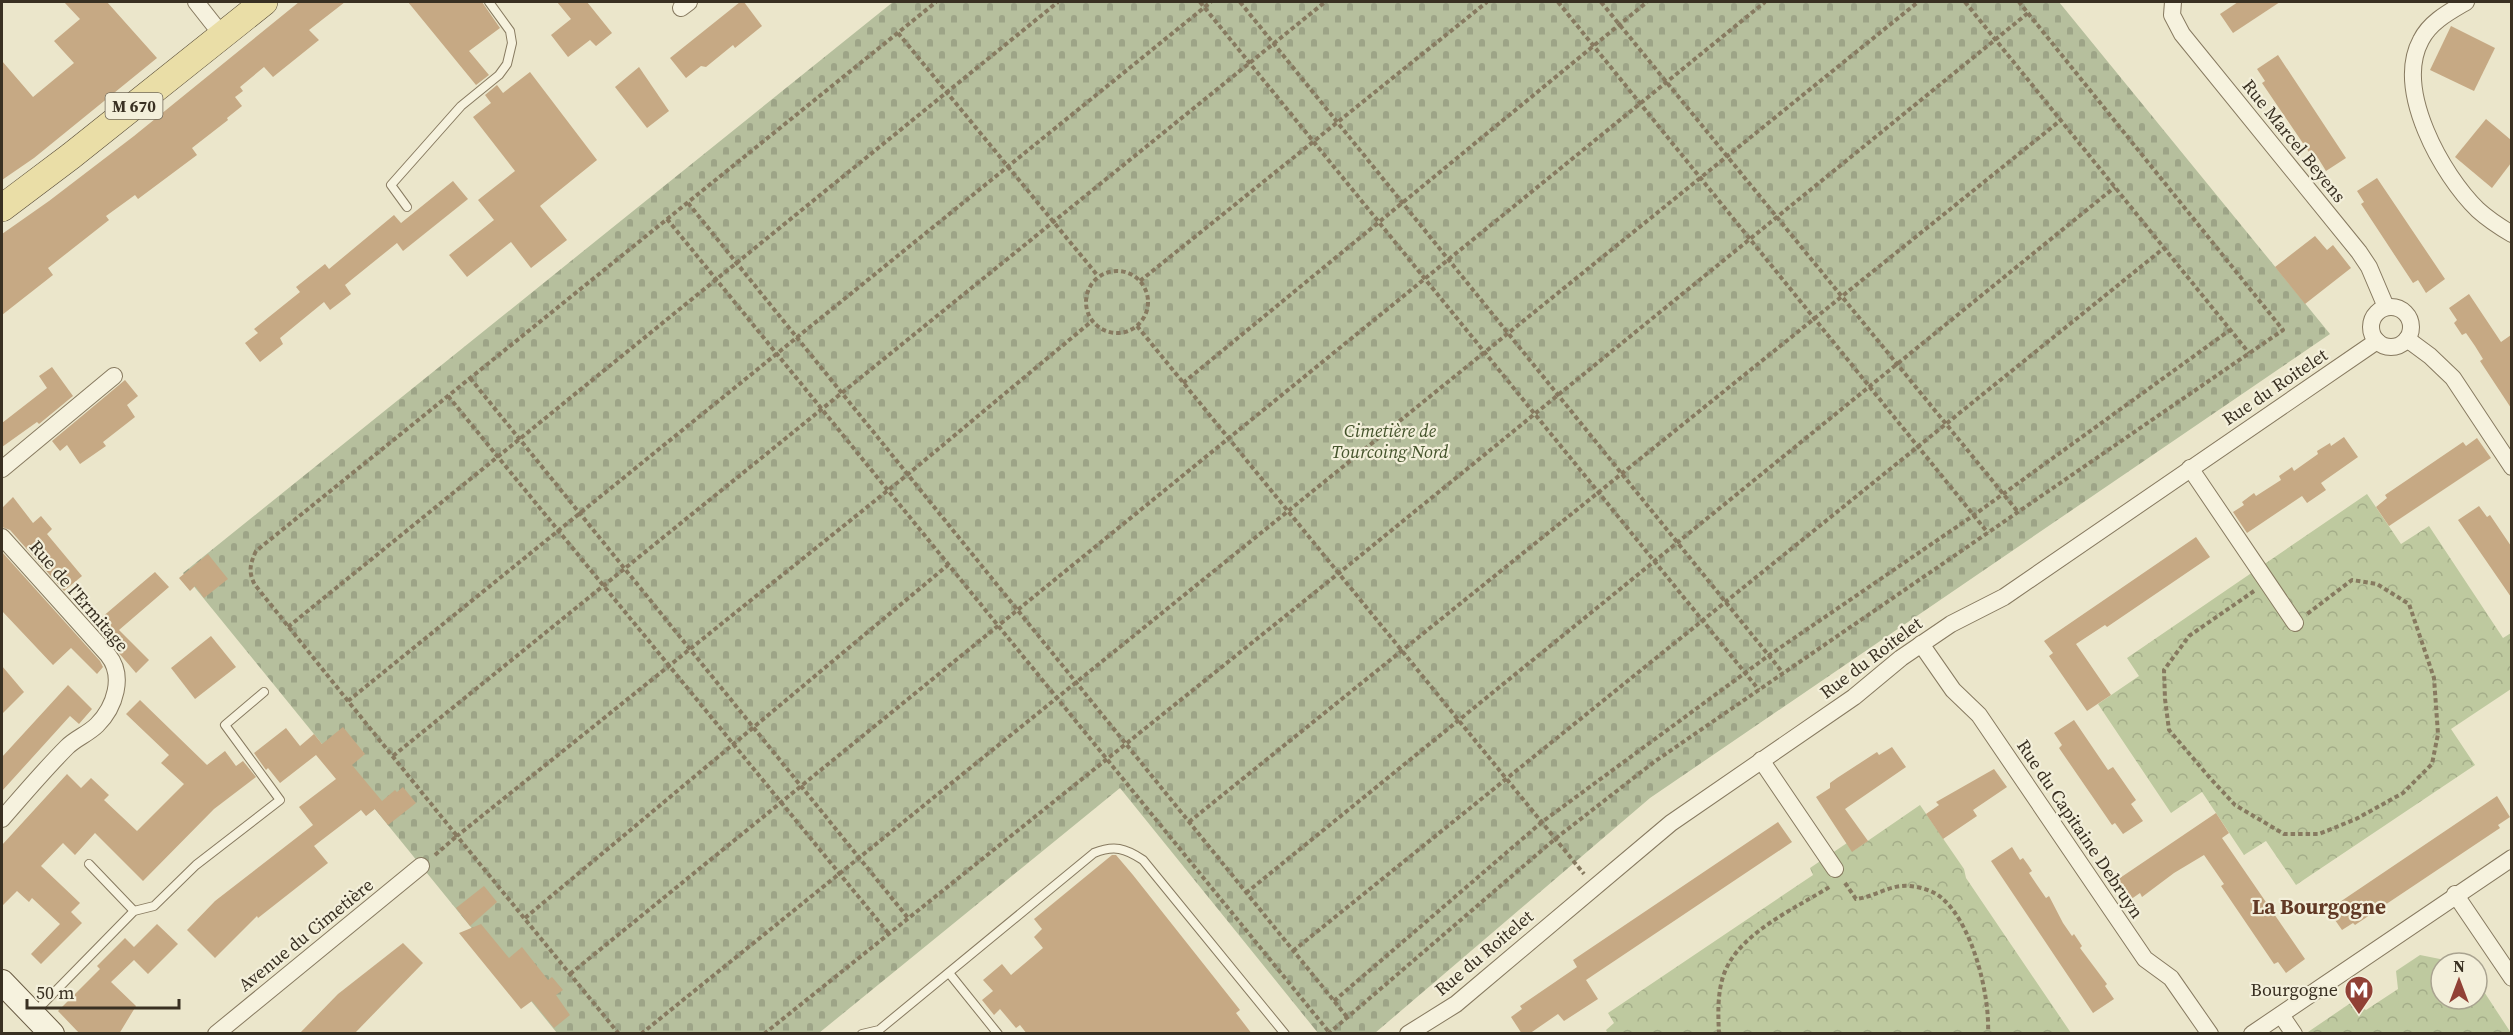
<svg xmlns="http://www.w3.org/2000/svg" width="2513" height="1035" viewBox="0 0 2513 1035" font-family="'Source Serif 4',serif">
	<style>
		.forest { fill: url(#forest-crowns) }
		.cemetery { fill: url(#cemetery-stones) }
		.building { fill: #c6a984 }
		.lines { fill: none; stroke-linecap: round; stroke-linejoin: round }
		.service-casing { stroke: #877a60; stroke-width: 10 }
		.minor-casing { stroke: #877a60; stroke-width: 18 }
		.secondary-casing { stroke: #695b43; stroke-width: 26 }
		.primary-casing { stroke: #554834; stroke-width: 28 }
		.path { stroke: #877a60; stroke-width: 4; stroke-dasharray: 4.5 3; stroke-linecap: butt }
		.service { stroke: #f6f2de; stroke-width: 8 }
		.minor { stroke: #f6f2de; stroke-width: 16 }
		.secondary { stroke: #f6f2de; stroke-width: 24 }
		.primary { stroke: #eadea7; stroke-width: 27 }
		.labels { text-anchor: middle; stroke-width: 4.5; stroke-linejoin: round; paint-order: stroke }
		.shield { fill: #f3efda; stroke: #716959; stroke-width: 1.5 }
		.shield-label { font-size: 16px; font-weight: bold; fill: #393022 }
		.street-label { font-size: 18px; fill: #393022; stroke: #f3efda }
		.park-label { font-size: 18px; font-style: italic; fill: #44532b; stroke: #f3efda }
		.poi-label { font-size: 18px; fill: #393022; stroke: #f3efda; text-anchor: end }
		.quarter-label { font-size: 21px; font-weight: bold; fill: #623a26; stroke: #f3efda }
	</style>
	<defs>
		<pattern id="forest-crowns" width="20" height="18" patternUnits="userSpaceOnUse" patternTransform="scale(1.5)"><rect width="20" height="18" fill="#bec99f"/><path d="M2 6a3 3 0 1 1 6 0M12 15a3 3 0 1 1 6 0" fill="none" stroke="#a4ad89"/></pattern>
		<pattern id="cemetery-stones" width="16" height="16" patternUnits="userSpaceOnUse" patternTransform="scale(1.5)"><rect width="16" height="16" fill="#b6bf9d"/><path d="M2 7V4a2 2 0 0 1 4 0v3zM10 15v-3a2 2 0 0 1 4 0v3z" fill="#9da487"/></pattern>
	</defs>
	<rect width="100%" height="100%" fill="#ebe6cb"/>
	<!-- forest -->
	<g class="forest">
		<path d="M2367,494L2401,544L2429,526L2503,638L2511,633V689L2451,729L2475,765L2296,885L2266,841L2244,855L2202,792L2171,813L2098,704L2139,676L2127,658Z"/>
		<path d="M1920,805L1964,869L1966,878L2071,1033L1608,1034L1606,1030L1614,1023L1608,1013L1813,875L1810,868L1847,843L1853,851Z"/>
		<path d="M2420,955L2460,963H2441V999H2477V981L2511,1033H2309L2308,1032L2352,1002L2366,1010L2398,989L2396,971Z"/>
	</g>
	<!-- cemetery -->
	<path class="cemetery" d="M893,2H2059L2330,334L1650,798L1375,1033H1318L1120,788L819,1033H557L183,573Z"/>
	<!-- building -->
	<g class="building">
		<path d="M64,2H107L157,58L34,158L2,180V61L33,97L74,63L54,41L80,19Z"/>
		<path d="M299,2H345L309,30L319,40L273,77L264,67L240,87L243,91L235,97L242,106L227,118L228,120L192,148L197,155L138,199L135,195L106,216L109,220L48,268L53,275L2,315V234L49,201L134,136Z"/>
		<path d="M408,2H482L500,28L469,51L489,75L476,85Z"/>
		<path d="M557,2H587L612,33L596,46L590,40L568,57L551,35L571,19Z"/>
		<path d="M740,2H744L762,26L735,48L733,45L706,67L701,66L686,78L670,58Z"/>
		<path d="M2238,2H2280L2233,33L2220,14Z"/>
		<path d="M2451,26L2495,48L2474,91L2430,70Z"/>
		<path d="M2278,55L2346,158L2326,171L2318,158L2315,161L2262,83L2265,81L2257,69Z"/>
		<path d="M639,67L669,111L647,128L615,87Z"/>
		<path d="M530,72L597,160L540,206L567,240L531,268L511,242L467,277L449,255L494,220L478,200L515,171L473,117L491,103L485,95L497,85L503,93Z"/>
		<path d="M2486,119L2511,140V163L2492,188L2455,157Z"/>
		<path d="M2377,178L2445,279L2426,293L2418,280L2413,283L2361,204L2364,202L2357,191Z"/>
		<path d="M453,181L468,199L403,251L397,243L345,285L351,294L330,310L324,302L280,338L283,344L260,362L245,343L258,333L254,329L300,292L296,287L325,264L329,269L394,215L401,223Z"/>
		<path d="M2315,236L2327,250L2333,245L2351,268L2305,304L2275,267Z"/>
		<path d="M2469,294L2501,342L2511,335V408L2480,361L2483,359L2475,346L2466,333L2462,335L2454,323L2457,320L2449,308Z"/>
		<path d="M52,367L73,396L39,424L37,422L2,447V423L47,388L39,376Z"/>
		<path d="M125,380L138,396L127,405L135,417L103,442L106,446L80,464L67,445L60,451L52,441Z"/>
		<path d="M2344,437L2358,457L2321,483L2326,490L2307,503L2302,496L2247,533L2233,512L2244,505L2242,502L2254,493L2256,496L2281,480L2279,476L2292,467L2294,471L2318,454L2317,451L2330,443L2331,446Z"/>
		<path d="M2477,438L2491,458L2389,526L2376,507L2387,498L2385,495L2463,442L2466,446Z"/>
		<path d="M13,497L33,523L41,516L52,529L47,534L82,576L64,591L10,530L2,527V508Z"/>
		<path d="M2479,506L2487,517L2490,515L2511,546V597L2458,520Z"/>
		<path d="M2196,537L2210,557L2107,627L2105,625L2076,644L2111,695L2087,711L2049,656L2053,653L2044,641Z"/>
		<path d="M2,552L100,661L103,667L97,674L71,648L53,665L2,611Z"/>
		<path d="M208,554L228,579L204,598L195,586L190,591L179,578Z"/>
		<path d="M155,572L169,587L119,630L149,660L136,673L94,624Z"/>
		<path d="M211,636L236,667L195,699L171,668Z"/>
		<path d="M2,666L24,692L2,714Z"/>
		<path d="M68,685L92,709L79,724L70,716L2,791V757Z"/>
		<path d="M140,700L207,765L225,751L236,766L243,761L256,777L214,809L143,881L95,833L75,855L63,843L41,866L80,903L71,912L82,923L41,964L31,954L60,924L32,898L29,902L17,891L2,906V845L67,774L81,788L91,778L109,795L104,800L137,831L184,784L161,763L169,755L126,714Z"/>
		<path d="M2074,720L2108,770L2113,767L2136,800L2131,804L2143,821L2123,834L2115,823L2112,825L2059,748L2062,745L2054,733Z"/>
		<path d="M343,727L365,754L352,765L382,801L395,790L397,792L403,787L416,803L388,825L375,809L366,816L361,810L314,846L328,863L258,918L257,916L215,958L187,930L215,901L313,825L299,807L336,779L316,755L280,783L268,768L266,770L254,753L286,728L300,746L314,734L322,744Z"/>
		<path d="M1892,747L1906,767L1845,809L1868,841L1852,852L1816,797L1830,788V783L1837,778L1877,752L1879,755Z"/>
		<path d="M1994,769L2007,787L1973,810L1977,816L1943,839L1926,814L1939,805L1936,802Z"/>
		<path d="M2497,796L2510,817L2498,825L2500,828L2355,925L2353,923L2342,930L2328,910Z"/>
		<path d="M2216,813L2229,833L2222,838L2305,959L2286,973L2278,962L2274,964L2221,886L2224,884L2204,855L2174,873L2142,897L2140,893L2127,902L2114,882Z"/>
		<path d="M1778,822L1792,842L1586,980L1598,999L1564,1021L1558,1014L1529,1034H1522L1511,1017L1522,1009L1520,1006L1577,967L1573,960Z"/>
		<path d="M2012,847L2020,860L2023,858L2028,865L2032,871L2029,873L2037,885L2046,898L2049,896L2063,923L2072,936L2074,934L2082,946L2080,948L2107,984L2105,986L2114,999L2093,1013L1991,861Z"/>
		<path d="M1112,855H1116L1133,875L1240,1010L1236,1013L1252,1034H1027L1020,1025L1016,1028L1000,1009L994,1015L982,1000L993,991L983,980L1002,964L1011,975L1043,948L1034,937L1042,929L1034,919Z"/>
		<path d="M484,886L497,902L470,926L456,908Z"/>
		<path d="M157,924L178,944L148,974L134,960L111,982L136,1006L119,1034H80L58,1011L100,969L97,966L125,938L134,947Z"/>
		<path d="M481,924L509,958L522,947L548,980L552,977L563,990L556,995L570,1015L554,1028L532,1001L521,1009L459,933Z"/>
		<path d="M403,943L423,963L354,1034H299L338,994Z"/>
	</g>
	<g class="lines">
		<!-- service casing -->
		<g class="service-casing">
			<g id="service">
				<path d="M407,207L391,185L461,106L499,75L507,64L512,43L510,31L489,2"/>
				<path d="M89,864L134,911"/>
				<path d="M949,973L998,1034"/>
				<path d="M35,1012L134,911L154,906L196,865L280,800L225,725L264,692"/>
				<path d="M862,1034L879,1030L1094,853C1114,845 1125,848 1143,860L1285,1034"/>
			</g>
		</g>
		<!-- minor casing -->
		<g class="minor-casing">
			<g id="minor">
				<path d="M196,2L222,35"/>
				<path d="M2173,2L2172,15L2182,34L2359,252L2369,267L2386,307"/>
				<path d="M2466,2C2449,12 2430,22 2421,40C2394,90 2442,175 2478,210C2488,219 2500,227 2512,234"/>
				<path d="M681,8L689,2"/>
				<circle cx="2391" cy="327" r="20"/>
				<path d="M2407,339L2430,356L2453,378L2512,467"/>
				<path d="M2190,468L2295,623"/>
				<path d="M2,469L114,376"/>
				<path d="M2,537L108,655C125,676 115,707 97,725C88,734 76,738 67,747C44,770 23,795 2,819"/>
				<path d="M1921,644L1953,690L1979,715L2145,959L2171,978L2210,1034"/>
				<path d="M1761,760L1835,869"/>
				<path d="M2455,894L2512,978"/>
				<path d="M2281,1015L2294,1034"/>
				<path d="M216,1034L421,866"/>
				<path d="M1408,1034L1456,1004L1671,823L1854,697L1901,658L1951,624L2004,597L2377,341"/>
				<path d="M2252,1034L2512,858"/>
			</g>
		</g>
		<!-- secondary casing -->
		<g class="secondary-casing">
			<path id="secondary" d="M2,982L52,1034"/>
		</g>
		<!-- primary casing -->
		<g class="primary-casing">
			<path id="primary" d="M2,208L71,156L264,2"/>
		</g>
		<!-- path -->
		<g class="path">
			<path d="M1200,2L1759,690"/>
			<path d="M1240,2L1783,673"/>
			<path d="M1558,2L1988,533"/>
			<path d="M1601,2L2018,512"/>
			<path d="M1965,2L2249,353"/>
			<path d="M898,33L1098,276"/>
			<path d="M688,203L1347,1017"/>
			<path d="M667,219L1329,1032"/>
			<circle cx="1117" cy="302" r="31"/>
			<path d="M1140,281L1487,2"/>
			<path d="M1137,326L1584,874"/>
			<path d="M470,378L908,918"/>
			<path d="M1183,383L1647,2"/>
			<path d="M448,396L889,934"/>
			<path d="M2254,591L2189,636L2164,670L2165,699L2169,730L2210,778L2235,805L2284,834H2319L2356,819L2403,793L2432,764L2438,734L2434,678L2409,604L2377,584L2352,580L2307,614"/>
			<path d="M288,627L1058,2"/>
			<path d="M348,701L255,585C248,572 250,564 256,551L936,2"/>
			<path d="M393,756L1325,2"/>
			<path d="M1189,822L2061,120"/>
			<path d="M435,855L457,836L348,701L1211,2"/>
			<path d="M1845,883L1856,899C1875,897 1890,884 1910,886C1921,887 1935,891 1944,900C1973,927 1990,995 1988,1034"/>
			<path d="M1246,893L2115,187"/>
			<path d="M525,918L948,565"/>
			<path d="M1293,951L2164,248"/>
			<path d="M570,974L1765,2"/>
			<path d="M1334,1001L1542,822L1768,656L1974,515L2230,330"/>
			<path d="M619,1034L457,836L907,475L1092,321"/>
			<path d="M641,1034L1918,2"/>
			<path d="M764,1034L1339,573L2028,13"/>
			<path d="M1328,1034L1555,839L1654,762L2283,330L2019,2"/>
			<path d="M1719,1034C1718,1012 1717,989 1726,969C1743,931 1798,907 1831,886"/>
		</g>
		<!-- service -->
		<use href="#service" class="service"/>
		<!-- minor -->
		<use href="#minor" class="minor"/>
		<!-- secondary -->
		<use href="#secondary" class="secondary"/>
		<!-- primary -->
		<use href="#primary" class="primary"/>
	</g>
	<!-- icons -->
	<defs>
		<g id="metro-pin" transform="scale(1.5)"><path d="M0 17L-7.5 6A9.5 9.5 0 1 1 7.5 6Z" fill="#914136" stroke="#f3efda"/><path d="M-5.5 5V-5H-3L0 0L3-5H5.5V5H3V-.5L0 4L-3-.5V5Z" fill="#fff"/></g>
	</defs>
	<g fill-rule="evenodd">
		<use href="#metro-pin" x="2359" y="990"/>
	</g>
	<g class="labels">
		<!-- shield labels -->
		<rect class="shield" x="105.5" y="93" width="57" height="26" rx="4.5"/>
		<g class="shield-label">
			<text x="134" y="112">M 670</text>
		</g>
		<!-- street labels -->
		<g class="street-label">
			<text transform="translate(2294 141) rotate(51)" y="6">Rue Marcel Beyens</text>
			<text transform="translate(2275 387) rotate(-34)" y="6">Rue du Roitelet</text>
			<text transform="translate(79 596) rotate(49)" y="6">Rue de l'Ermitage</text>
			<text transform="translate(1871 658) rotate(-37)" y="6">Rue du Roitelet</text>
			<text transform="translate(2080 829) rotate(56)" y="6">Rue du Capitaine Debruyn</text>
			<text transform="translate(306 935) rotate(-39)" y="6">Avenue du Cimetière</text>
			<text transform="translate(1484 953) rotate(-40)" y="6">Rue du Roitelet</text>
		</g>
		<!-- park labels -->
		<g class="park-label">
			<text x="1390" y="437">Cimetière de<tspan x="1390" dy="21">Tourcoing Nord</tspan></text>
		</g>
		<!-- poi labels -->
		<g class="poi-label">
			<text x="2338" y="996">Bourgogne</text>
		</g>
		<!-- quarter labels -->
		<g class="quarter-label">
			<text x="2319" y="914">La Bourgogne</text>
		</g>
	</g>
	<!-- border -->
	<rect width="2513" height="1035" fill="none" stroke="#393022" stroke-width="6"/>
	<!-- north arrow -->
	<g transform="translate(2459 981)"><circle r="28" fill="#f3efda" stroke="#a9a390" stroke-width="1.5"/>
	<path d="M0-4.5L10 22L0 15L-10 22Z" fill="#914136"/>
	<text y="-9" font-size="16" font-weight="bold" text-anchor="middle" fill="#393022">N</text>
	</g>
	<!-- scale -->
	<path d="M27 999v9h152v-9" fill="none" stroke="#393022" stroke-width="3"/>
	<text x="36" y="999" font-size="18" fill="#393022" stroke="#f3efda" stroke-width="4.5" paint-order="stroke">50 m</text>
</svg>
